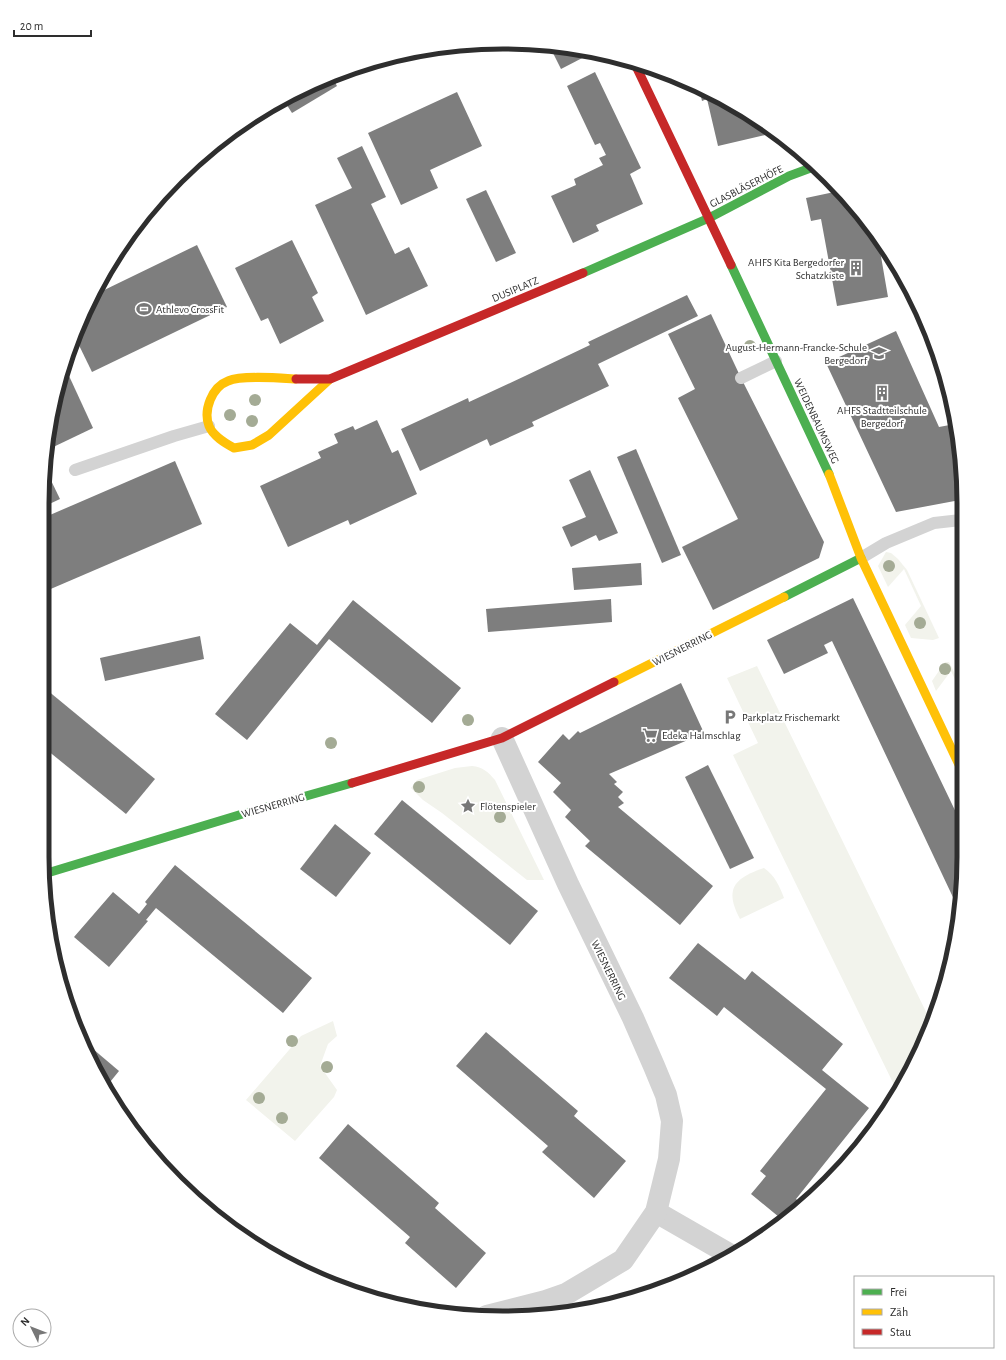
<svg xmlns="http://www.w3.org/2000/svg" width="1006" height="1360" viewBox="0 0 1006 1360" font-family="'Alegreya Sans',sans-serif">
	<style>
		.green { fill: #f2f3ec }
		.building { fill: #7e7e7e }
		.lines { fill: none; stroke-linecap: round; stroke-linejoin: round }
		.lane { stroke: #d3d3d3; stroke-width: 12 }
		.street { stroke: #d3d3d3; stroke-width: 22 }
		.fast { stroke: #4caf50; stroke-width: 9 }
		.slow { stroke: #ffc107; stroke-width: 9 }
		.jam { stroke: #c62828; stroke-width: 9 }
		.tree { fill: #a4ab95 }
		.labels { text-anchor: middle; stroke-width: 4; stroke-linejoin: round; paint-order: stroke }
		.street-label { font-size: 11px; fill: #2e2e2e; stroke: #fff }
		.poi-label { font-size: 11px; fill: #2e2e2e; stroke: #fff; text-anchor: start }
		.rim { fill: none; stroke: #2e2e2e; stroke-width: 5 }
	</style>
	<rect width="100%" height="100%" fill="#fff"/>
	<!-- green -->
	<g class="green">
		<path d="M886,552L891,553L898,559L907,570L939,638L933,640L911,638L905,625L921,606L904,569L888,587L878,566Z"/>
		<path d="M945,662H949L962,688V694L951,671L936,691L932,681Z"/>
		<path d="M757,666L931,1022L916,1061L897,1091L733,755L758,743L727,678Z"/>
		<path d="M472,766C483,767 488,772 495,780L544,880H527L442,813L423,800L411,788L417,780L455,768Z"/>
		<path d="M764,868C775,876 779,885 784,898L740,919C724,889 734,878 764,868Z"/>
		<path d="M333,1021L337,1036L328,1044L320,1066L337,1090L334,1097L295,1141L246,1100L301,1036Z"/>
	</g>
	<!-- building -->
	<g class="building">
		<path d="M549,45L563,46L589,52L590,54L561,69Z"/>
		<path d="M374,61L356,73L353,69Z"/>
		<path d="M595,72L641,168L630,174L643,204L596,225L599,231L573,243L551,196L576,185L574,179L603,165L599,158L606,155L600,143L595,145L567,86Z"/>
		<path d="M332,77L337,86L292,113L283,99L299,90Z"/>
		<path d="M699,88L733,104L774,133L718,146L707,99L702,101Z"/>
		<path d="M457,92L482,146L430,170L438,188L401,205L368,133Z"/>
		<path d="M362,146L386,197L371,204L395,254L409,247L428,286L366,315L315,205L352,188L337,158Z"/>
		<path d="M486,190L516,253L496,262L466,199Z"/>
		<path d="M839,191L869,222L878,239L888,297L837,306L821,219L811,221L806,198Z"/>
		<path d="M292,240L318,293L312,297L324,321L280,344L268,318L261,321L235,268Z"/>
		<path d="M197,245L227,307L92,372L74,335L77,326L94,295Z"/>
		<path d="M687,295L698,316L598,364L609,386L532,422L534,426L490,446L487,439L420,471L401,429L468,398L469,402L525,376L590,345L588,342Z"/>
		<path d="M711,314L741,378L824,542L819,558L713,610L682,547L738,519L678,398L695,389L668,334Z"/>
		<path d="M896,331L939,427L955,424L960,443V500L896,512L826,363Z"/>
		<path d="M64,365L93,428L47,450L58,384Z"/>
		<path d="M377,420L392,453L398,450L417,494L350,525L348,520L288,547L260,486L321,458L318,452L338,443L334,434L353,426L355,430Z"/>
		<path d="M636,449L681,555L662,563L617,457Z"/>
		<path d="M175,461L202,524L46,591L43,583V518Z"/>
		<path d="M44,466L60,499L43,507V473Z"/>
		<path d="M590,470L618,533L599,541L596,535L571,547L562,527L586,517L569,480Z"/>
		<path d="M641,563L642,585L574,590L572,568Z"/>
		<path d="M853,598L963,827V887L959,910L832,641L824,645L828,653L784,674L767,640Z"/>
		<path d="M611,599L612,622L488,632L486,609Z"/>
		<path d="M353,600L461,688L432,723L329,639L247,740L215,714L290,623L317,645Z"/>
		<path d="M200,636L204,659L105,681L100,658Z"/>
		<path d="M681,683L704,733L609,774L617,782L614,784L623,792L618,797L624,803L618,807L713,886L680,925L585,846L590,841L565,817L571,810L553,792L561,783L538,762L563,734L569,740L578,731L580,733Z"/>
		<path d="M47,690L155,779L126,814L42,746V695Z"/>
		<path d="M708,765L754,858L730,869L685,777Z"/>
		<path d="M402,800L538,911L510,945L374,834Z"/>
		<path d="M335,824L371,853L336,897L300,869Z"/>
		<path d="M175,865L312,978L283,1013L156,908L146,920L148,921L109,967L74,937L113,892L139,914L147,904L145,902Z"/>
		<path d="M698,943L745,980L752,971L843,1044L822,1070L869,1108L796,1199L803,1205L785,1222L751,1194L766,1176L760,1171L826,1089L724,1007L717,1016L669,978Z"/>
		<path d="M486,1032L578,1111L574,1116L626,1161L594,1198L542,1152L548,1146L456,1066Z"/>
		<path d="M80,1038L119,1071L106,1087Z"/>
		<path d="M348,1124L439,1203L435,1208L486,1253L456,1288L405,1243L410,1237L319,1158Z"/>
		<path d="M167,1167L214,1206L246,1235L199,1203Z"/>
	</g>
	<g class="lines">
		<!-- lane -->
		<g class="lane">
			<path d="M741,378L776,361"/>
			<path d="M75,470L174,436L209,426"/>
			<path d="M861,558L886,543L934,523L961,520"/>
		</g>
		<!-- street -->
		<g class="street">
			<path d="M656,1212L729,1254"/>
			<path d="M487,1316L546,1301L566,1294L623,1260L656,1212L669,1159L672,1121L666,1095L654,1066L633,1018L568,884L502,738"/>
		</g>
		<!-- fast -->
		<g class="fast">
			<path d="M731,265L829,474"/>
			<path d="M583,273L709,218L789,176L816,166"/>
			<path d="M784,597L861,558"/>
			<path d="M44,874L239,815L352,783"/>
		</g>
		<!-- slow -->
		<g class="slow">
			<path d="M296,379C279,378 242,375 228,381C212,387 203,410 209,426C213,436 225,443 234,448L252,445L269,435L330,379"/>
			<path d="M829,474L861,558L962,771"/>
			<path d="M614,682L784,597"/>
		</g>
		<!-- jam -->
		<g class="jam">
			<path d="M634,62L731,265"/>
			<path d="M296,379H330L583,273"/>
			<path d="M352,783L502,738L614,682"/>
		</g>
	</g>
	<!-- trees -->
	<g class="tree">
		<circle cx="750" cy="346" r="6"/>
		<circle cx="255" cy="400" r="6"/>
		<circle cx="230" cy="415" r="6"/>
		<circle cx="252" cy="421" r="6"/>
		<circle cx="889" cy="566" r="6"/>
		<circle cx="920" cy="623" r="6"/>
		<circle cx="945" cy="669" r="6"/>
		<circle cx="468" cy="720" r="6"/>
		<circle cx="331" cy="743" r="6"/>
		<circle cx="419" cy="787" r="6"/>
		<circle cx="500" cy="817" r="6"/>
		<circle cx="292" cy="1041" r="6"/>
		<circle cx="327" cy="1067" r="6"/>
		<circle cx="259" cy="1098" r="6"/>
		<circle cx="282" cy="1118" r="6"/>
	</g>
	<!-- icons -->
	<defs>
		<g id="building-bare" transform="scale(1.2)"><path d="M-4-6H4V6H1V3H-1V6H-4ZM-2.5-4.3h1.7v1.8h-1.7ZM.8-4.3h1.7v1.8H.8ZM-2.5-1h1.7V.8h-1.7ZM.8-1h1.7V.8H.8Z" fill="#777" stroke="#fff" stroke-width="2.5" paint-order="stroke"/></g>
		<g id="stadium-bare" transform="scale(1.2)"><path d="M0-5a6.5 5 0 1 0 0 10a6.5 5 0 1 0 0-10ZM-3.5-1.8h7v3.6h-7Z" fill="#777" stroke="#fff" stroke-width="2.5" paint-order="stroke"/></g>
		<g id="school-bare" transform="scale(1.2)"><path d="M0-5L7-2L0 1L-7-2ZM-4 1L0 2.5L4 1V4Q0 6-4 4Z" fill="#777" stroke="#fff" stroke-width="2.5" paint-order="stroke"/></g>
		<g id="parking-bare" transform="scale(1.2)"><path d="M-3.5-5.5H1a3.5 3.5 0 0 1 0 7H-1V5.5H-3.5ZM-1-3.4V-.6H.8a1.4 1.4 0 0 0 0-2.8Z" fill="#777" stroke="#fff" stroke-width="2.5" paint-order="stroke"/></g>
		<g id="supermarket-bare" transform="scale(1.2)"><path d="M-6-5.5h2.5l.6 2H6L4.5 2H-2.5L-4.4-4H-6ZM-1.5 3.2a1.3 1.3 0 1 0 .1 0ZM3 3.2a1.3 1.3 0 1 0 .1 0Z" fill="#777" stroke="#fff" stroke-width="2.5" paint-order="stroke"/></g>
		<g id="sight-bare" transform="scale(1.2)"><path d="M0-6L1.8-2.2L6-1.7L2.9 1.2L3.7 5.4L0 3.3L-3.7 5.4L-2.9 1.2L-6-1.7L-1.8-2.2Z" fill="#777" stroke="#fff" stroke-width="2.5" paint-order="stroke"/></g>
	</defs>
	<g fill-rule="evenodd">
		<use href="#building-bare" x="856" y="268"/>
		<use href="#stadium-bare" x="144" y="309"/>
		<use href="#school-bare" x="879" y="353"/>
		<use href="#building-bare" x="882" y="393"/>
		<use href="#parking-bare" x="730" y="717"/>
		<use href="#supermarket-bare" x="650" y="735"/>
		<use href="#sight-bare" x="468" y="806"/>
	</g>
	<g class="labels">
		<!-- street labels -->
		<g class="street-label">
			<text transform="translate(746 186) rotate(-27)" y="4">GLASBLÄSERHÖFE</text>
			<text transform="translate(515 289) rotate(-23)" y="4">DUSIPLATZ</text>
			<text transform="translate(817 421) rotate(65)" y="4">WEIDENBAUMSWEG</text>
			<text transform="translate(682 648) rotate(-27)" y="4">WIESNERRING</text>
			<text transform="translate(273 805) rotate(-16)" y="4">WIESNERRING</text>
			<text transform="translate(609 970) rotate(64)" y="4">WIESNERRING</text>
		</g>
		<!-- poi labels -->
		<g class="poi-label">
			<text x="844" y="266" text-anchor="end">AHFS Kita Bergedorfer<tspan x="844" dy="13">Schatzkiste</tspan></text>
			<text x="156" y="313">Athlevo CrossFit</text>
			<text x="867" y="351" text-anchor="end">August-Hermann-Francke-Schule<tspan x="867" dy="13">Bergedorf</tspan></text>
			<text x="882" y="414" text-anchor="middle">AHFS Stadtteilschule<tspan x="882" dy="13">Bergedorf</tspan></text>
			<text x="742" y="721">Parkplatz Frischemarkt</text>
			<text x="662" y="739">Edeka Halmschlag</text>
			<text x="480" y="810">Flötenspieler</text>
		</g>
	</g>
	<!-- crop -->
	<path d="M0 0H1006V1360H0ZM503 49H503A454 454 0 0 1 957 503V857A454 454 0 0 1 503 1311H503A454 454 0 0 1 49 857V503A454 454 0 0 1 503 49Z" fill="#fff" fill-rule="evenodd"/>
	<path class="rim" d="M503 49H503A454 454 0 0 1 957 503V857A454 454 0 0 1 503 1311H503A454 454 0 0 1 49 857V503A454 454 0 0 1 503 49Z"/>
	<!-- legend -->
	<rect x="854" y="1276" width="140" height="72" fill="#ffffff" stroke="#ababab"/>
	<rect x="862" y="1289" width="20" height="6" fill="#4caf50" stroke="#ababab"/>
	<text x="890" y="1296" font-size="12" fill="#2e2e2e">Frei</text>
	<rect x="862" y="1309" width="20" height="6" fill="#ffc107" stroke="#ababab"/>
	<text x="890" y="1316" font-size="12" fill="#2e2e2e">Zäh</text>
	<rect x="862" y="1329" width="20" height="6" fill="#c62828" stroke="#ababab"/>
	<text x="890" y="1336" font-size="12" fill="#2e2e2e">Stau</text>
	<!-- north arrow -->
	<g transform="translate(32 1328) rotate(313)"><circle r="19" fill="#ffffff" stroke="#ababab"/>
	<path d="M0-3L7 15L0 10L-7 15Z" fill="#777777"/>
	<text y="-6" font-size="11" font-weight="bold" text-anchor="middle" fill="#2e2e2e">N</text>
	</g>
	<!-- scale -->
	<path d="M14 30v6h77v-6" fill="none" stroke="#2e2e2e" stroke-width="2"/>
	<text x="20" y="30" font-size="12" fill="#2e2e2e" stroke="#ffffff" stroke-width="3" paint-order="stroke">20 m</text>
</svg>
